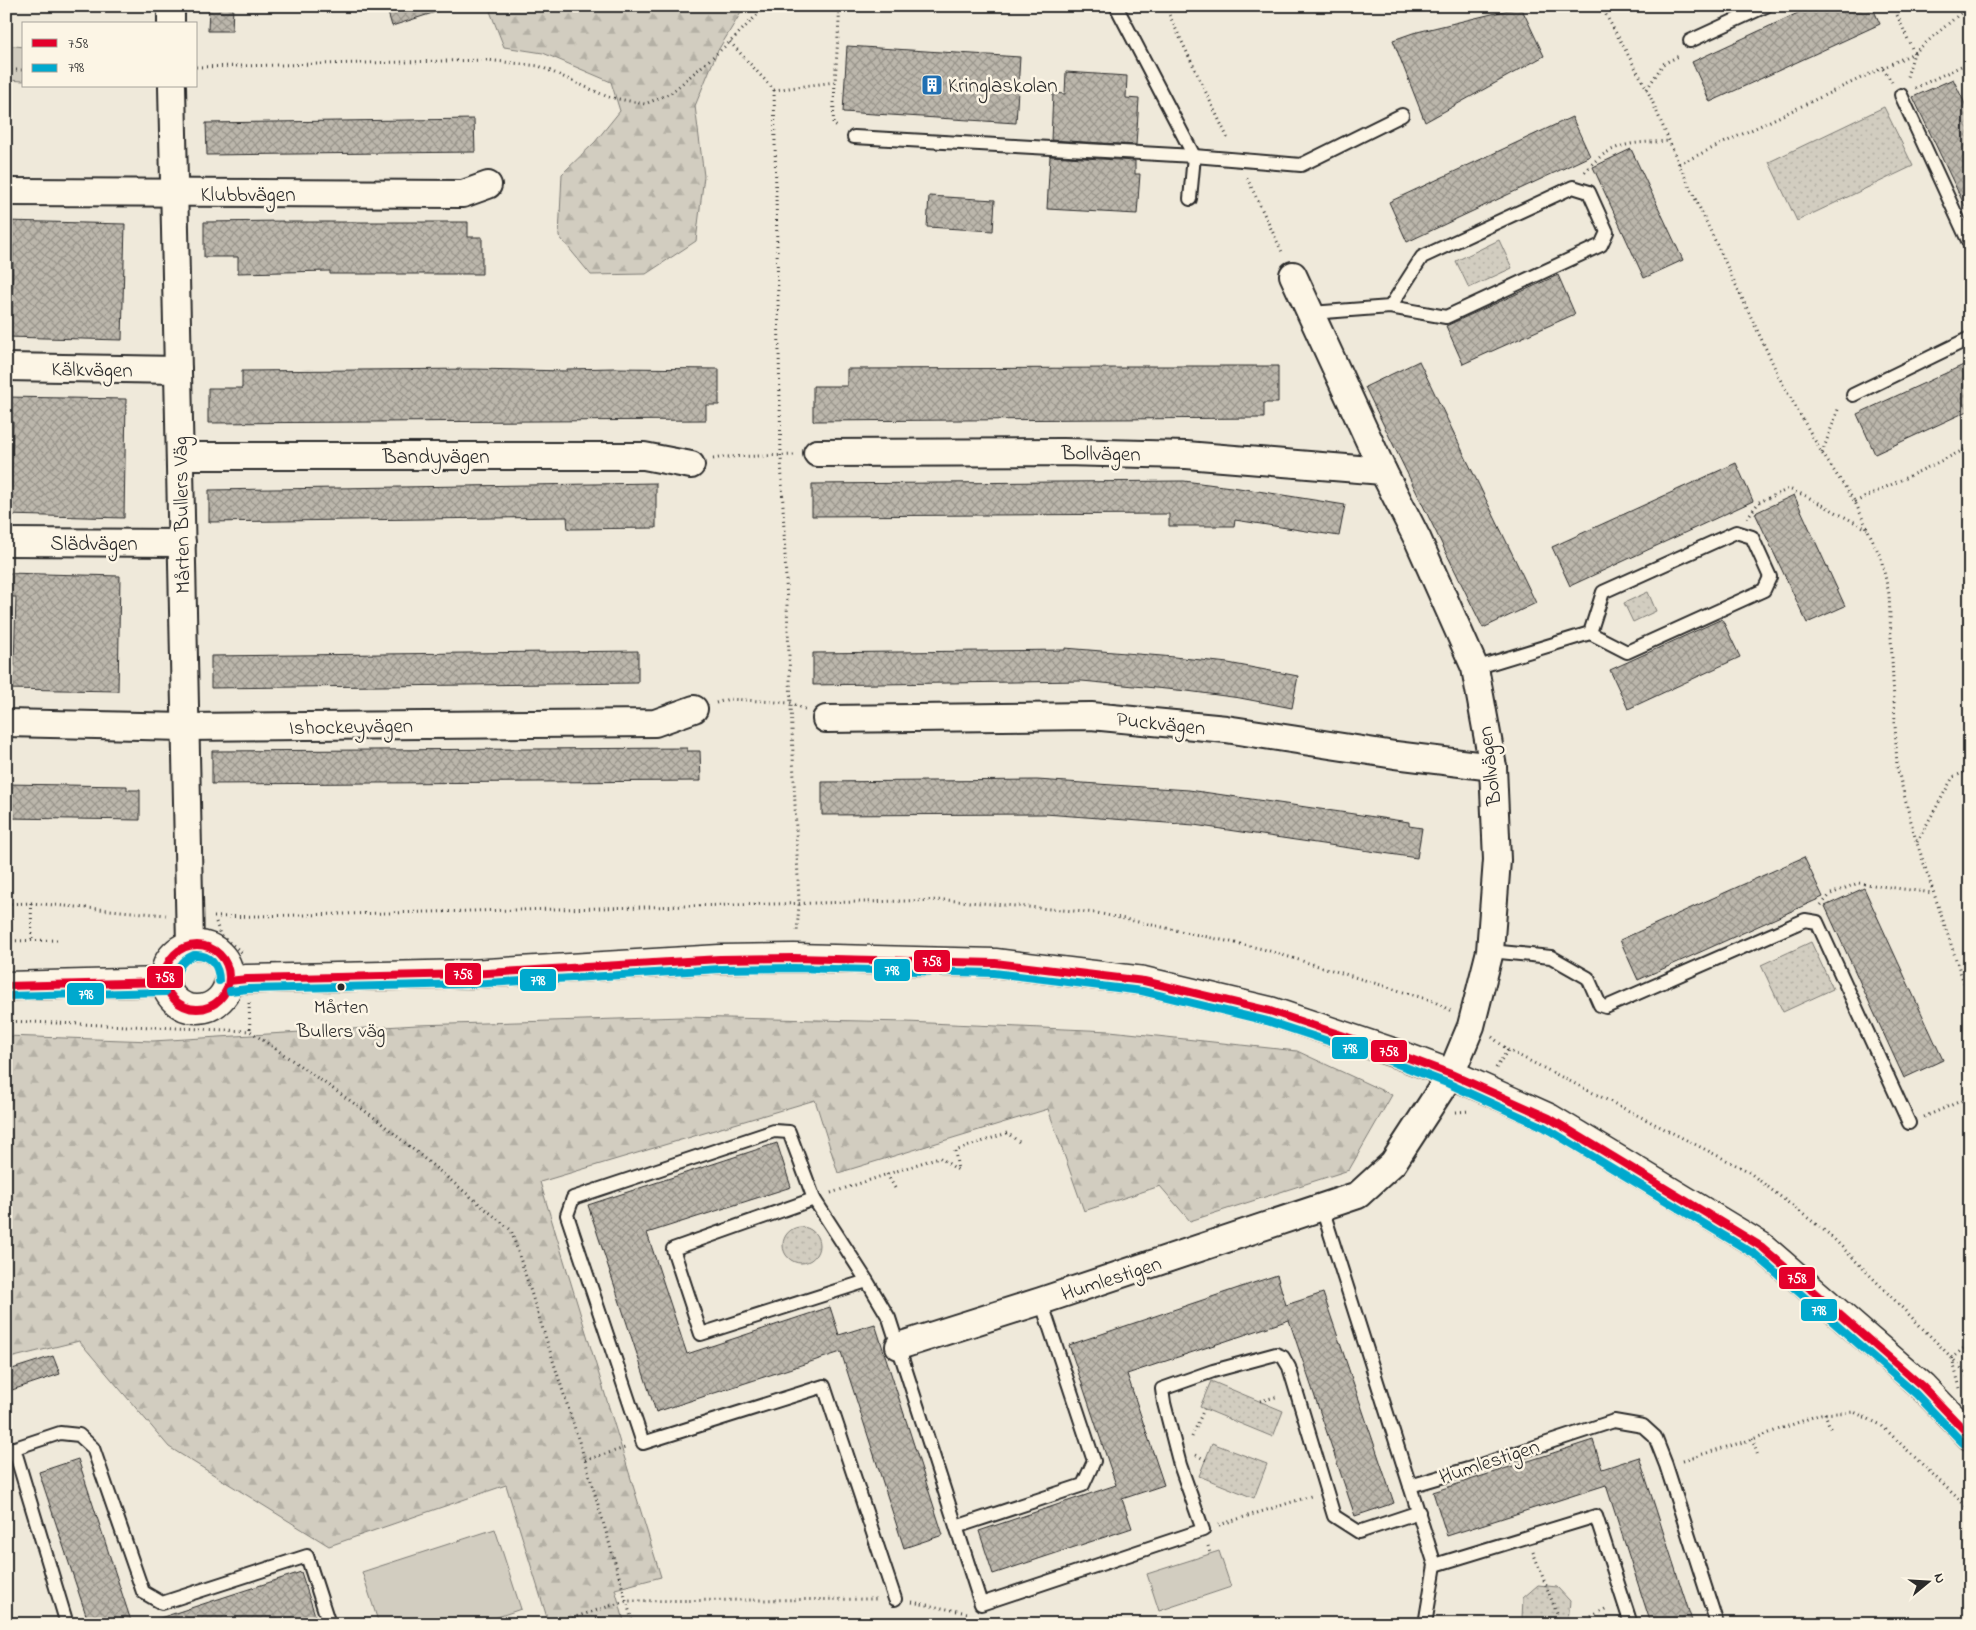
<svg xmlns="http://www.w3.org/2000/svg" width="1976" height="1630" viewBox="0 0 1976 1630" font-family="'Indie Flower',sans-serif">
	<style>
		.green { fill: #d2cdc0; stroke: #7e7c76 }
		.forest { fill: url(#forest-firs); stroke: #7e7c76 }
		.park { fill: url(#park-dots); stroke: #7e7c76 }
		.building { fill: url(#building-cross-hatch); stroke: #2b2b2b }
		.lines { fill: none; stroke-linecap: round; stroke-linejoin: round }
		.lane-casing { stroke: #2b2b2b; stroke-width: 16 }
		.street-casing { stroke: #2b2b2b; stroke-width: 30 }
		.secondary-casing { stroke: #2b2b2b; stroke-width: 31 }
		.path { stroke: #2b2b2b; stroke-width: 3; stroke-dasharray: 1 4; stroke-linecap: butt }
		.lane { stroke: #fcf5e5; stroke-width: 12 }
		.street { stroke: #fcf5e5; stroke-width: 26 }
		.secondary { stroke: #fcf5e5; stroke-width: 28 }
		.bus-1-casing { stroke: #fcf5e5; stroke-width: 11 }
		.bus-2-casing { stroke: #fcf5e5; stroke-width: 11 }
		.bus-1 { stroke: #e4002b; stroke-width: 8 }
		.bus-2 { stroke: #00a9ce; stroke-width: 8 }
		.bus-dot { fill: #2b2b2b; stroke: #fcf5e5; stroke-width: 2 }
		.labels { text-anchor: middle; stroke-width: 5; stroke-linejoin: round; paint-order: stroke }
		.bus-label { font-size: 20px; fill: #2b2b2b; stroke: #fcf5e5 }
		.poi-label { font-size: 21px; fill: #2b2b2b; stroke: #fcf5e5; text-anchor: start }
		.street-label { font-size: 21px; fill: #2b2b2b; stroke: #fcf5e5 }
		.line-badge { stroke: #fcf5e5; stroke-width: 2 }
		.badge-label { font-size: 14px; text-anchor: middle; font-weight: bold; fill: #fff }
	</style>
	<defs>
		<pattern id="forest-firs" width="22" height="20" patternUnits="userSpaceOnUse" patternTransform="scale(1.25)"><rect width="22" height="20" fill="#d2cdc0"/><path d="M5 1l3.5 6h-7zM16 11l3.5 6h-7z" fill="#b4b0a5"/></pattern>
		<pattern id="park-dots" width="8" height="8" patternUnits="userSpaceOnUse" patternTransform="scale(1.25)"><rect width="8" height="8" fill="#d2cdc0"/><path d="M2 2h.1M6 6h.1" fill="none" stroke="#b4b0a5" stroke-width="1.8" stroke-linecap="round"/></pattern>
		<pattern id="building-cross-hatch" width="8" height="8" patternUnits="userSpaceOnUse" patternTransform="scale(1.25)"><rect width="8" height="8" fill="#bcb7ac"/><path d="M0 0l8 8M0 8l8-8" fill="none" stroke="#99958c"/></pattern>
	</defs>
	<rect width="100%" height="100%" fill="#efe9da"/>
	<filter id="ink" filterUnits="userSpaceOnUse"><feTurbulence type="fractalNoise" baseFrequency=".02" numOctaves="2"/><feDisplacementMap in="SourceGraphic" scale="10" xChannelSelector="R" yChannelSelector="G"/><feConvolveMatrix kernelMatrix="1 2 1 2 8 2 1 2 1" color-interpolation-filters="sRGB"/></filter>
	<g filter="url(#ink)">
		<!-- green -->
		<g class="green">
			<path d="M6,45L24,47V81L6,80Z"/>
			<path d="M495,1529L521,1609L477,1624H379L362,1572Z"/>
			<path d="M1219,1551L1231,1587L1159,1611L1147,1574Z"/>
		</g>
		<!-- forest -->
		<g class="forest">
			<path d="M488,6H745L717,52L695,106L704,176L696,241L646,274L591,275L559,236L562,174L595,142L620,111L611,82L543,53L504,47Z"/>
			<path d="M684,1017L906,1022L1110,1031L1297,1051L1392,1095L1349,1170L1190,1221L1160,1186L1084,1211L1048,1109L838,1173L815,1100L540,1182L661,1577L615,1589L625,1624H549L506,1485L329,1546L169,1447L79,1341L6,1359V1036L153,1041L417,1025Z"/>
		</g>
		<!-- park -->
		<g class="park">
			<path d="M1884,107L1913,166L1797,221L1769,162Z"/>
			<path d="M1499,240L1512,268L1469,288L1456,261Z"/>
			<path d="M1648,592L1656,611L1633,622L1624,603Z"/>
			<path d="M1811,942L1833,989L1783,1012L1761,965Z"/>
			<circle cx="801" cy="1245" r="18"/>
			<path d="M1211,1381L1283,1411L1273,1437L1200,1407Z"/>
			<path d="M1212,1443L1267,1464L1254,1498L1199,1476Z"/>
			<path d="M1538,1585L1557,1587L1570,1601L1568,1621L1565,1624H1527L1522,1618L1523,1598Z"/>
		</g>
		<!-- building -->
		<g class="building">
			<path d="M209,6H233L232,31H208Z"/>
			<path d="M386,6H442V10L392,26Z"/>
			<path d="M1813,6H1872L1880,24L1710,102L1692,62Z"/>
			<path d="M1521,7L1544,56L1425,122L1393,40L1413,33Z"/>
			<path d="M847,46L1020,57L1016,123L843,112Z"/>
			<path d="M1066,72L1127,76L1126,98L1139,99L1136,145L1051,140L1053,93L1065,94Z"/>
			<path d="M1953,79L1970,114V217L1913,97Z"/>
			<path d="M1572,117L1590,156L1407,242L1389,202Z"/>
			<path d="M474,119L475,152L207,155L206,123Z"/>
			<path d="M1631,149L1683,260L1644,278L1593,167Z"/>
			<path d="M1050,156L1135,161V174H1140L1137,214L1047,209Z"/>
			<path d="M929,196L995,200L993,231L927,227Z"/>
			<path d="M6,221L125,224L122,340L6,337V313H12L13,245H6Z"/>
			<path d="M283,221V222H468V237H482V274H330V271L238,273V257H204V222Z"/>
			<path d="M1558,275L1575,314L1463,364L1446,326Z"/>
			<path d="M1419,361L1536,603L1483,628L1365,387Z"/>
			<path d="M1970,362V410L1875,454L1857,414Z"/>
			<path d="M1126,366H1278V403H1264V418L813,421V386H847V369L1126,368Z"/>
			<path d="M614,368L719,369V405H706V420L208,423V388H242V371L475,369L567,371V369Z"/>
			<path d="M6,397L126,399L124,518L6,515V488H11L13,421H6Z"/>
			<path d="M1736,463L1753,501L1570,586L1552,547Z"/>
			<path d="M1184,481L1239,488L1345,505L1339,536L1235,520L1234,526H1169V514L812,516V484Z"/>
			<path d="M656,483V528L568,529L567,517L209,522V490Z"/>
			<path d="M1794,495L1845,606L1807,623L1755,513Z"/>
			<path d="M6,573L120,576L118,691L6,689V665H14L16,597H6Z"/>
			<path d="M1722,619L1740,657L1628,709L1610,670Z"/>
			<path d="M1065,648L1174,657L1228,663L1298,676L1292,708L1240,698L1187,691L1082,681L813,685V653L1065,650Z"/>
			<path d="M638,651V683L211,688V656Z"/>
			<path d="M687,748V751H700L701,781L212,784V751Z"/>
			<path d="M1037,780L1189,790L1409,822V826L1422,828L1417,858L1194,825L1045,814L822,815V782Z"/>
			<path d="M6,784L127,786V790H140V820L6,818Z"/>
			<path d="M1804,857L1823,897L1638,980L1620,940Z"/>
			<path d="M1864,888L1943,1060L1904,1078L1825,906Z"/>
			<path d="M777,1143L791,1187L647,1233L687,1354L830,1307L839,1335L875,1324L943,1535L904,1548L841,1352L656,1412L588,1205Z"/>
			<path d="M1277,1275L1286,1305L1323,1293L1394,1503L1355,1516L1289,1320L1127,1374L1164,1485L1122,1499L1132,1528L993,1574L979,1531L1116,1485L1069,1345Z"/>
			<path d="M53,1356L60,1374L6,1392V1371Z"/>
			<path d="M1593,1440L1602,1469L1639,1457L1693,1624H1651L1606,1485L1447,1536L1433,1492Z"/>
			<path d="M78,1459L132,1624H89L39,1472Z"/>
			<path d="M301,1572L315,1615L288,1624H154V1620Z"/>
		</g>
		<g class="lines">
			<!-- lane casing -->
			<g class="lane-casing">
				<g id="lane">
					<path d="M1116,6L1194,156L1190,199"/>
					<path d="M1690,41L1766,6"/>
					<path d="M1901,95L1970,245"/>
					<path d="M854,137L1194,156L1301,165L1402,115"/>
					<path d="M1311,313L1390,307L1422,257L1573,187L1589,192L1607,232L1601,245L1446,317L1390,307"/>
					<path d="M1853,395L1970,338"/>
					<path d="M1475,668L1590,633L1603,592L1736,532L1752,537L1770,577L1764,590L1627,652L1590,633"/>
					<path d="M1490,951L1551,957L1588,978L1600,1005L1606,1007L1805,920L1817,922L1909,1123"/>
					<path d="M814,1199L789,1132L774,1131L573,1198L567,1215L643,1443L824,1386L895,1599"/>
					<path d="M1322,1208L1435,1565L1425,1624"/>
					<path d="M867,1281L701,1334L673,1249L814,1199L867,1281L889,1318L981,1604L1203,1530L1180,1465L1164,1403L1162,1389L1213,1371L1276,1354L1283,1357L1289,1367L1334,1516L1359,1532L1419,1512"/>
					<path d="M14,1448L67,1624"/>
					<path d="M6,1451L60,1433L79,1435L93,1448L143,1592L162,1603L307,1556L329,1624"/>
					<path d="M1410,1486L1468,1469L1614,1421L1643,1426L1655,1437L1666,1465L1717,1624"/>
					<path d="M956,1527L1083,1485L1094,1461L1041,1301"/>
					<path d="M1435,1565L1596,1516L1631,1624"/>
				</g>
			</g>
			<!-- street casing -->
			<g class="street-casing">
				<g id="street">
					<path d="M171,6V24"/>
					<path d="M172,86L190,945"/>
					<path d="M6,192L463,194L488,185"/>
					<path d="M6,367L178,370"/>
					<path d="M817,453L1063,452L1186,455L1383,471"/>
					<path d="M180,456H644L691,465"/>
					<path d="M6,542L182,543"/>
					<path d="M826,719L1091,716L1226,729L1395,755L1493,767"/>
					<path d="M6,723L185,727L655,723L694,709"/>
					<path d="M899,1346L1041,1301L1358,1195L1393,1163L1451,1074L1471,1026L1490,951L1497,860L1493,767L1475,668L1418,540L1383,471L1293,275"/>
				</g>
			</g>
			<!-- secondary casing -->
			<g class="secondary-casing">
				<g id="secondary">
					<circle cx="197" cy="977" r="32"/>
					<path d="M229,981L247,979L470,974L720,959L794,958L995,963L1144,981L1270,1011L1395,1053L1451,1074L1549,1118L1762,1247L1923,1387L1970,1436"/>
					<path d="M6,986L165,982"/>
				</g>
			</g>
			<!-- path -->
			<g class="path">
				<path d="M1165,6L1229,141"/>
				<path d="M1601,6L1647,89L1679,164L1782,383L1822,453L1855,502L1881,558L1889,594L1897,767L1915,837L1970,1001"/>
				<path d="M1893,6L1914,53L1906,80"/>
				<path d="M730,42L774,90L835,82L840,6"/>
				<path d="M196,67L487,60L539,66L608,97L645,104L671,93L730,42L766,6"/>
				<path d="M1883,69L1892,82"/>
				<path d="M6,70H24"/>
				<path d="M835,82L833,124L839,128"/>
				<path d="M1915,88L1970,62"/>
				<path d="M1647,89L1663,64L1681,55"/>
				<path d="M774,90L781,456L799,904L797,932"/>
				<path d="M1679,164L1914,53L1969,6"/>
				<path d="M1585,172C1610,141 1634,143 1670,141"/>
				<path d="M1247,178L1283,254"/>
				<path d="M1822,453L1839,407"/>
				<path d="M713,459L724,457L794,455"/>
				<path d="M1855,502L1970,447"/>
				<path d="M1747,518L1759,502L1789,489L1806,496L1867,529"/>
				<path d="M716,703L729,699L791,703L805,709"/>
				<path d="M1917,842L1953,777L1970,770"/>
				<path d="M31,903L32,940"/>
				<path d="M6,904L31,903L166,915"/>
				<path d="M1821,905L1831,894L1858,883L1933,893"/>
				<path d="M214,917L946,900L1097,913L1263,949L1433,1001L1451,1011"/>
				<path d="M216,922L220,935L244,954"/>
				<path d="M6,941L58,940"/>
				<path d="M249,1003L250,1031"/>
				<path d="M6,1021L250,1031L375,1118L511,1230L585,1460L633,1624"/>
				<path d="M1492,1037L1508,1050L1746,1170L1830,1235L1952,1358L1970,1379"/>
				<path d="M1496,1068L1508,1050"/>
				<path d="M1456,1112L1470,1111"/>
				<path d="M1924,1117L1970,1097"/>
				<path d="M887,1174L895,1188"/>
				<path d="M831,1193L939,1157L958,1170L955,1151L1007,1133L1019,1142"/>
				<path d="M1960,1388L1952,1358L1970,1343"/>
				<path d="M1260,1401L1279,1396"/>
				<path d="M1825,1413L1831,1431"/>
				<path d="M1192,1437L1204,1409"/>
				<path d="M1752,1439L1758,1456"/>
				<path d="M1196,1455L1206,1460"/>
				<path d="M585,1460L625,1448"/>
				<path d="M1683,1460L1750,1440L1821,1414L1854,1412L1881,1425L1970,1510"/>
				<path d="M1219,1525L1311,1496"/>
				<path d="M1208,1546L1210,1553"/>
				<path d="M1533,1552L1561,1624"/>
				<path d="M912,1602L967,1613"/>
				<path d="M998,1618L1035,1624"/>
				<path d="M553,1624L626,1601L876,1599"/>
				<path d="M1317,1624C1347,1617 1378,1616 1408,1623"/>
				<path d="M1578,1624L1607,1608"/>
			</g>
			<!-- lane -->
			<use href="#lane" class="lane"/>
			<!-- street -->
			<use href="#street" class="street"/>
			<!-- secondary -->
			<use href="#secondary" class="secondary"/>
			<!-- bus-1 casing -->
			<g class="bus-1-casing">
				<g id="bus-1">
					<circle cx="197" cy="977" r="32"/>
					<path d="M229,981L247,979L470,974L720,959L794,958L995,963L1144,981L1270,1011L1395,1053L1451,1074L1549,1118L1762,1247L1923,1387L1970,1436"/>
					<path d="M6,986L165,982"/>
				</g>
			</g>
			<!-- bus-2 casing -->
			<g class="bus-2-casing">
				<g id="bus-2">
					<path d="M175,984C177,970 180,961 194,955C210,954 219,965 219,981"/>
					<path d="M230,991L248,989L471,984L720,969L794,968L994,973L1142,991L1267,1021L1392,1062L1447,1083L1544,1127L1756,1255L1916,1394L1963,1443"/>
					<path d="M6,996L165,992"/>
				</g>
			</g>
			<!-- bus-1 -->
			<use href="#bus-1" class="bus-1"/>
			<!-- bus-2 -->
			<use href="#bus-2" class="bus-2"/>
		</g>
	</g>
	<!-- icons -->
	<defs>
		<g id="building-square" transform="scale(1.125)"><rect x="-9" y="-9" width="18" height="18" rx="4" fill="#1f6fb2" stroke="#fcf5e5"/><path d="M-4-6H4V6H1V3H-1V6H-4ZM-2.5-4.3h1.7v1.8h-1.7ZM.8-4.3h1.7v1.8H.8ZM-2.5-1h1.7V.8h-1.7ZM.8-1h1.7V.8H.8Z" fill="#fff"/></g>
	</defs>
	<g fill-rule="evenodd">
		<use href="#building-square" x="932" y="85"/>
	</g>
	<!-- markers -->
	<circle class="bus-dot" cx="341" cy="987" r="4.5"/>
	<g class="labels">
		<!-- bus labels -->
		<g class="bus-label">
			<text x="341" y="1013">Mårten<tspan x="341" dy="24">Bullers väg</tspan></text>
		</g>
		<!-- poi labels -->
		<g class="poi-label">
			<text x="948" y="92">Kringlaskolan</text>
		</g>
		<!-- street labels -->
		<g class="street-label">
			<text x="248" y="201">Klubbvägen</text>
			<text transform="translate(92 369) rotate(1)" y="7">Kälkvägen</text>
			<text transform="translate(1101 453) rotate(1)" y="7">Bollvägen</text>
			<text x="436" y="463">Bandyvägen</text>
			<text transform="translate(181 515) rotate(-91)" y="7">Mårten Bullers Väg</text>
			<text x="94" y="550">Slädvägen</text>
			<text transform="translate(1161 723) rotate(6)" y="7">Puckvägen</text>
			<text transform="translate(351 726) rotate(-1)" y="7">Ishockeyvägen</text>
			<text transform="translate(1489 766) rotate(-97)" y="7">Bollvägen</text>
			<text transform="translate(1111 1278) rotate(-18)" y="7">Humlestigen</text>
			<text transform="translate(1489 1461) rotate(-18)" y="7">Humlestigen</text>
		</g>
	</g>
	<g class="line-badge">
		<rect x="913" y="949" width="38" height="24" rx="5" fill="#e4002b"/>
		<rect x="873" y="958" width="38" height="24" rx="5" fill="#00a9ce"/>
		<rect x="444" y="962" width="38" height="24" rx="5" fill="#e4002b"/>
		<rect x="146" y="965" width="38" height="24" rx="5" fill="#e4002b"/>
		<rect x="519" y="968" width="38" height="24" rx="5" fill="#00a9ce"/>
		<rect x="66" y="982" width="39" height="24" rx="5" fill="#00a9ce"/>
		<rect x="1331" y="1036" width="38" height="24" rx="5" fill="#00a9ce"/>
		<rect x="1370" y="1039" width="38" height="24" rx="5" fill="#e4002b"/>
		<rect x="1778" y="1266" width="38" height="24" rx="5" fill="#e4002b"/>
		<rect x="1800" y="1298" width="38" height="24" rx="5" fill="#00a9ce"/>
	</g>
	<g class="badge-label">
		<text x="932" y="966">758</text>
		<text x="892" y="975">798</text>
		<text x="463" y="979">758</text>
		<text x="165" y="982">758</text>
		<text x="538" y="985">798</text>
		<text x="86" y="999">798</text>
		<text x="1350" y="1053">798</text>
		<text x="1389" y="1056">758</text>
		<text x="1797" y="1283">758</text>
		<text x="1819" y="1315">798</text>
	</g>
	<!-- margin -->
	<rect width="1976" height="1630" fill="none" stroke="#fcf5e5" stroke-width="25"/>
	<rect x="12" y="12" width="1951" height="1605" fill="none" stroke="#2b2b2b" stroke-width="2" filter="url(#ink)"/>
	<!-- legend -->
	<rect x="22" y="22" width="175" height="65" fill="#fcf5e5" stroke="#a8a49b"/>
	<rect x="32" y="39" width="25" height="8" fill="#e4002b" stroke="#a8a49b"/>
	<text x="68" y="48" font-size="15" fill="#2b2b2b">758</text>
	<rect x="32" y="64" width="25" height="8" fill="#00a9ce" stroke="#a8a49b"/>
	<text x="68" y="72" font-size="15" fill="#2b2b2b">798</text>
	<!-- north arrow -->
	<g transform="translate(1928 1582) rotate(72)" stroke="#fcf5e5" stroke-width="4" paint-order="stroke">
	<path d="M0-4L9 19L0 12L-9 19Z" fill="#2b2b2b"/>
	<text y="-8" font-size="14" font-weight="bold" text-anchor="middle" fill="#2b2b2b">N</text>
	</g>
</svg>
